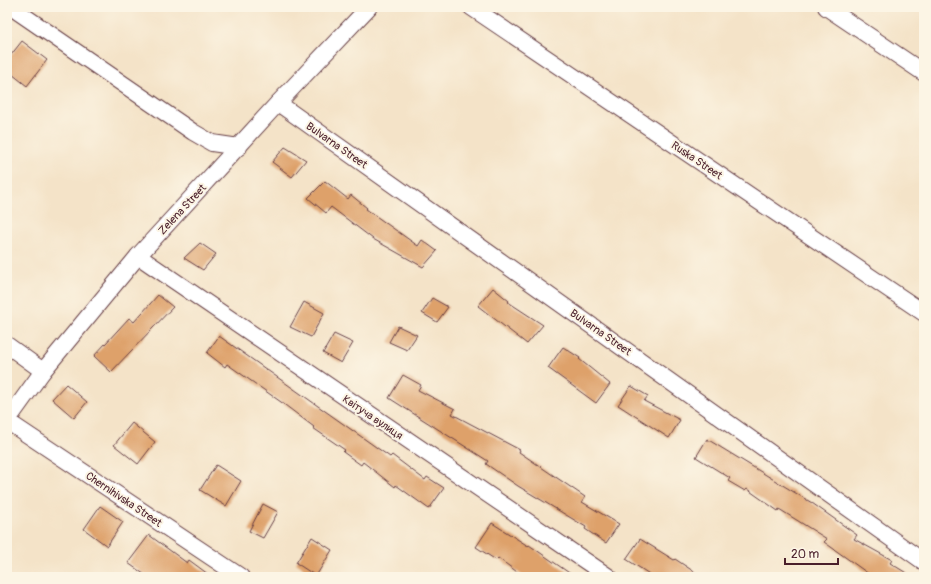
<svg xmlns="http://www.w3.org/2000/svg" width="931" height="584" viewBox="0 0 931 584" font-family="Pangolin,sans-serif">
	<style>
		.building { fill: #dea16b }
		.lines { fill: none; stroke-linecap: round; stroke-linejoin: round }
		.minor-casing { stroke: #643c43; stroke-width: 18 }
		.minor { stroke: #fff; stroke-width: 16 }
		.labels { text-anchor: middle; stroke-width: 4; stroke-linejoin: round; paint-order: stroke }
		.street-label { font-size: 11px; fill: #4a1f2b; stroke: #fcf5e5 }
	</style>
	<rect width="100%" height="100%" fill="#fcf5e5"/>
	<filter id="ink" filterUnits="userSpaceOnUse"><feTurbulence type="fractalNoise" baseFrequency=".025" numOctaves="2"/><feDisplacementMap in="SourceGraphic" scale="8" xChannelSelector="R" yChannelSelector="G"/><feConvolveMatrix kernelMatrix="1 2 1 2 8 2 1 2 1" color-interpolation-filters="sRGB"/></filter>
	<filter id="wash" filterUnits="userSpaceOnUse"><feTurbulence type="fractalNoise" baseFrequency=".012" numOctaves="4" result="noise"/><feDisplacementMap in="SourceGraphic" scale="16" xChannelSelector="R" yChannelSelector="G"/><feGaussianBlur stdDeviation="0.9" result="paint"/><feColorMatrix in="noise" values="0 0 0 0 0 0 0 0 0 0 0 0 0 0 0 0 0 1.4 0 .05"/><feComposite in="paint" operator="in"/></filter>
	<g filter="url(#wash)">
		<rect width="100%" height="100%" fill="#f4e3c8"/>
		<g id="blocks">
			<!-- building -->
			<g class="building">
				<path d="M22,41L47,60L27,86L7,70V60Z"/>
				<path d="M285,147L306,160L292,177L272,162Z"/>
				<path d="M325,181L348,199L351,195L367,208L366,209L418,246L422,240L437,251L423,267L373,239L331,207L326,213L308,198Z"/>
				<path d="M200,243L216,254L203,270L184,258Z"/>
				<path d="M493,288L509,301L508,302L543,325L527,344L478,306Z"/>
				<path d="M158,295L173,307L111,372L94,356L129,318L134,322Z"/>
				<path d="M432,298L448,307L437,322L422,313Z"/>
				<path d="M304,302L324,313L311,337L290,327Z"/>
				<path d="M398,326L417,335L407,350L389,342Z"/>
				<path d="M334,334L353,343L341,363L323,353Z"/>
				<path d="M219,336L390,457L392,455L425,480L427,477L444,488L429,509L396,485L395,487L363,462L361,465L343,452L345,450L313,428L314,427L281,402L227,364L225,367L207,353Z"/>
				<path d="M563,347L580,358L579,359L610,384L596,403L548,368Z"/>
				<path d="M403,375L421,385L418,390L455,409L452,414L520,450L519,452L585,497L582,502L619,524L606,543L585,529L586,527L518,486L486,464L488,461L389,398Z"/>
				<path d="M66,384L87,402L74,418L52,399Z"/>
				<path d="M631,386L648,396L644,401L680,420L669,438L618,405Z"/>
				<path d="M132,423L155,442L138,464L114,445Z"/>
				<path d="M707,439L812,503L857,535L854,539L892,560L890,563L913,577H873L824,542L827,539L779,509L778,511L747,489L745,491L728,481L730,478L696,457Z"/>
				<path d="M216,465L241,481L226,506L200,490Z"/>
				<path d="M263,504L278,512L263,538L249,531Z"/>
				<path d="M100,506L123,522L107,546L84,529Z"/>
				<path d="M492,523L528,546L529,545L575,577H524L498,558L496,560L476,547Z"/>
				<path d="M149,535L187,563L189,560L212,577H148L128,563Z"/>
				<path d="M312,537L332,550L316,576L296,563Z"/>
				<path d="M640,539L674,560L675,559L702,577H654L626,559Z"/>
			</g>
		</g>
	</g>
	<g filter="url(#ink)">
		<use href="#blocks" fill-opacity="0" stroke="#643c43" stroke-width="1"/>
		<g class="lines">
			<!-- minor casing -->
			<g class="minor-casing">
				<g id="minor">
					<path d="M11,7L193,132L212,143L239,147"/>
					<path d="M471,7L924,313"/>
					<path d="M826,7L924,73"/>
					<path d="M278,103L924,562"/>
					<path d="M138,256L609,577"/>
					<path d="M7,345L43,371"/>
					<path d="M7,421L43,371L138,256L278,103L369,7"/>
					<path d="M7,421L241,577"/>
				</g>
			</g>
			<!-- minor -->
			<use href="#minor" class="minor"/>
		</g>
	</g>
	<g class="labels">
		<!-- street labels -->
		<g class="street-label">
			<text transform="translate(337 145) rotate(35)" y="4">Bulvarna Street</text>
			<text transform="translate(697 160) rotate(34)" y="4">Ruska Street</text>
			<text transform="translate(182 209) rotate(-47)" y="4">Zelena Street</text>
			<text transform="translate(601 332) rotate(35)" y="4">Bulvarna Street</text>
			<text transform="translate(373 417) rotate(34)" y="4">Квітуча вулиця</text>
			<text transform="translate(124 499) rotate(34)" y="4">Chernihivska Street</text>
		</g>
	</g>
	<!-- margin -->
	<rect width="931" height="584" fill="none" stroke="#fcf5e5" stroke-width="24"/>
	<!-- scale -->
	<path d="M785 558v6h53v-6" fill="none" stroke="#4a1f2b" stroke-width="2"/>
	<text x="791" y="558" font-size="12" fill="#4a1f2b" stroke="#fcf5e5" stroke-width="3" paint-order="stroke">20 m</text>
</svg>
